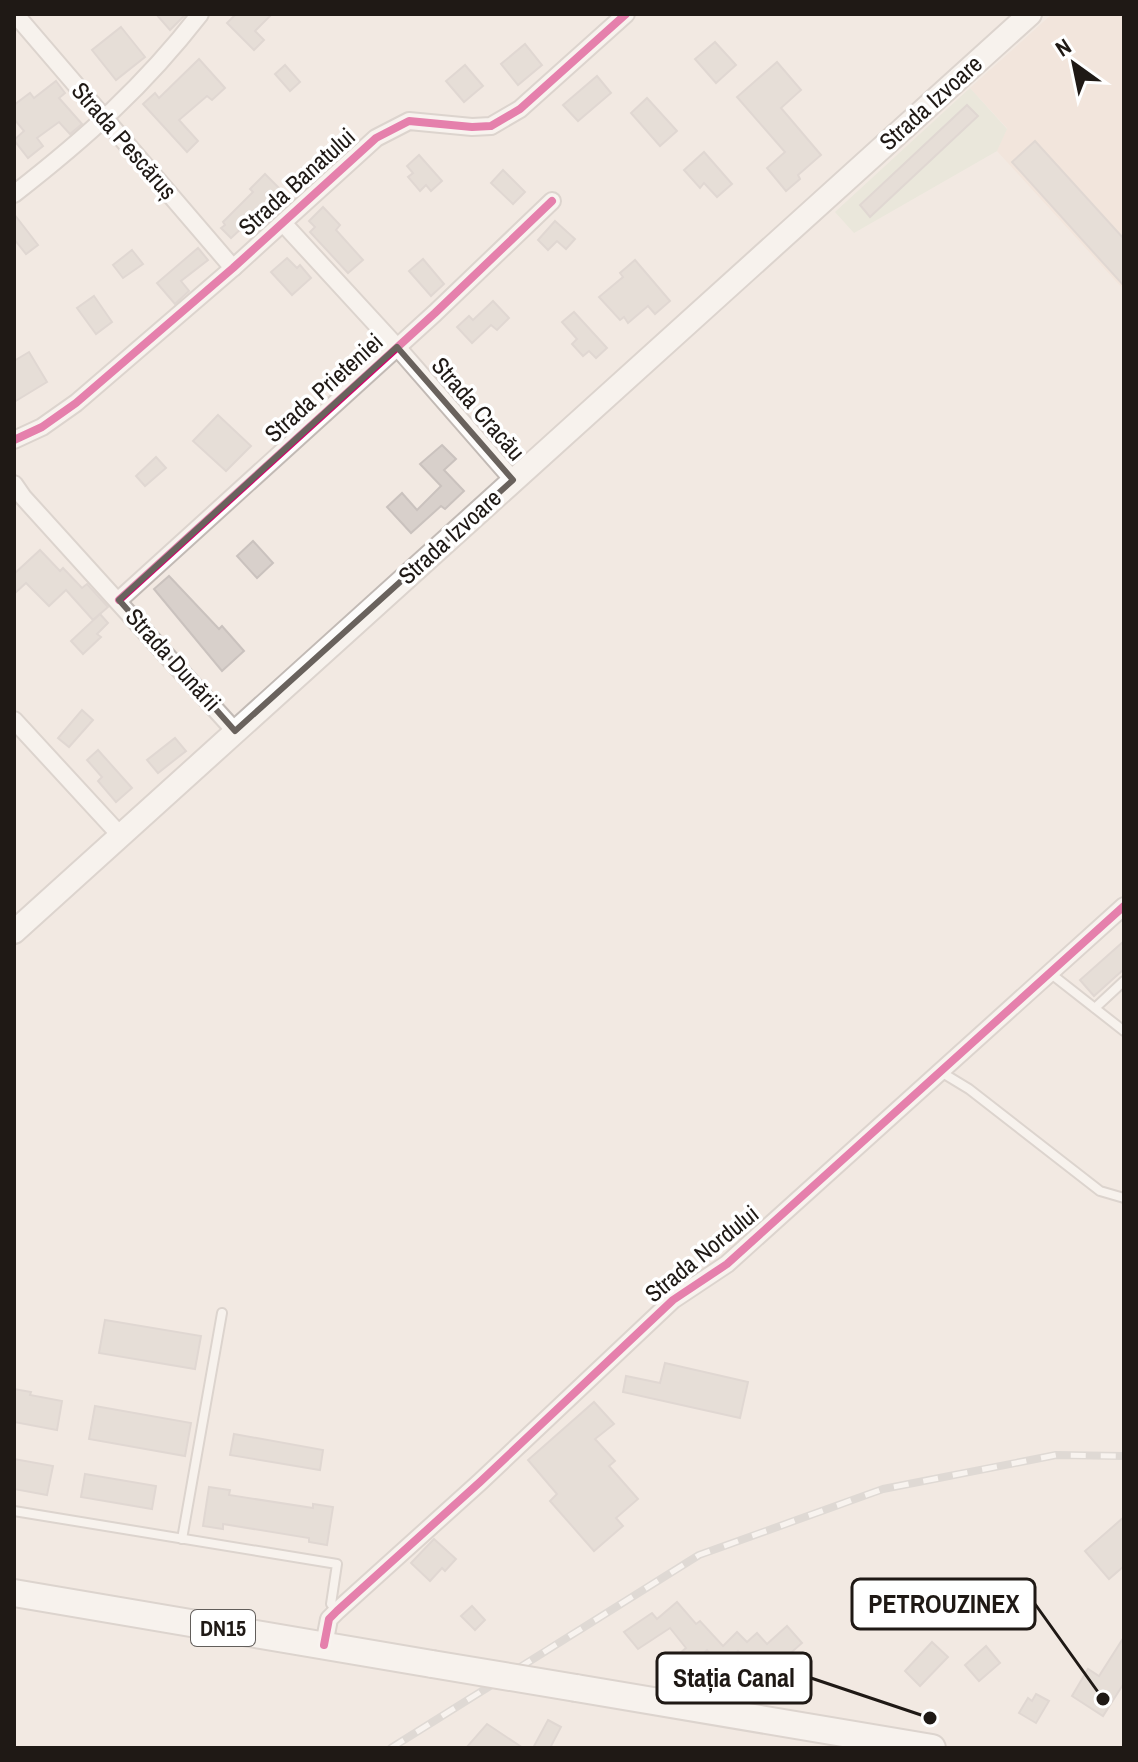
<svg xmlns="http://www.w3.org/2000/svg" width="1138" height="1762" viewBox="0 0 1138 1762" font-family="'Archivo Narrow',sans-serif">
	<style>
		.built { fill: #f2e0d4 }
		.green { fill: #dfe5d3; fill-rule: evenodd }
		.building { fill: #d8d0cb; stroke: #cac2be; stroke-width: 2 }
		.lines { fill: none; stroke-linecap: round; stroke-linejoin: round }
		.lane-casing { stroke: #c2bab5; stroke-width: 12 }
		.street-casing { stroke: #c2bab5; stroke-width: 20 }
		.secondary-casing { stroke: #c2bab5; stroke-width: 26 }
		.primary-casing { stroke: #c2bab5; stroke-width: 30 }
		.lane { stroke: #fdfcfb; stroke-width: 8 }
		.street { stroke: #fdfcfb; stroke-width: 16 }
		.secondary { stroke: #fdfcfb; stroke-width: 22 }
		.primary { stroke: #fdfcfb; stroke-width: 26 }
		.rail-casing { stroke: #c8c6c4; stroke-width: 8 }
		.rail { stroke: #fff; stroke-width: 5; stroke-dasharray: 15; stroke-linecap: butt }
		.primary-bridge-casing { stroke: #c2bab5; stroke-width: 30; stroke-linecap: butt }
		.primary-bridge { stroke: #fdfcfb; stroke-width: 26 }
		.cycleway-casing { stroke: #fff; stroke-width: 13 }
		.cycleway { stroke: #d6006c; stroke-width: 8 }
		.marked { fill: none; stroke: #69625d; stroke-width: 6; stroke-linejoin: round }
		.labels { text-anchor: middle; stroke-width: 7; stroke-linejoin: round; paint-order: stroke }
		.shield { fill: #fff; stroke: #625e5b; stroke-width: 2 }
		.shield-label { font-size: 22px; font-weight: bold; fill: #1f1915 }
		.street-label { font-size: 24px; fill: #1f1915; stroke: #fff }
		.leader { fill: none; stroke: #1f1915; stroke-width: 3 }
		.callout-dot { fill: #1f1915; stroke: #fff; stroke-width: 3 }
		.callout { fill: #fff; stroke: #1f1915; stroke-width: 3 }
		.callout-label { font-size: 26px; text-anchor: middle; font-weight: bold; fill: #1f1915 }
	</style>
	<rect width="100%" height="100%" fill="#f2e9e2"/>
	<!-- built -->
	<path class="built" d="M1052,14H1124V290L997,151L1007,128L970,88Z"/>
	<!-- green -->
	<path class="green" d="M970,88L1007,129L997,151L854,233L835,212ZM967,105L978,116L953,139L942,128ZM926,144L936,155L912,178L901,167ZM885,182L895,194L870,217L860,206Z"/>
	<!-- building -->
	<g class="building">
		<path d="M156,14H186L170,30Z"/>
		<path d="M236,14H272L255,31L264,40L254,50L227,23Z"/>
		<path d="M121,27L145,57L116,80L92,50Z"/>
		<path d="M715,42L736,65L716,83L695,59Z"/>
		<path d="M525,44L542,65L518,85L501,64Z"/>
		<path d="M199,59L225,88L212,100L207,96L179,120L198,141L187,152L143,104L155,93L159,98Z"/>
		<path d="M777,62L801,90L781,108L821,155L798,175L800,179L786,191L767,168L785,152L737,97Z"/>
		<path d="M285,65L300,82L290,91L275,74Z"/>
		<path d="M465,65L483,86L464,102L446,81Z"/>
		<path d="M597,76L611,93L578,121L563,105Z"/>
		<path d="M56,81L65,93L59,98L82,124L70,134L59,122L37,138L43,146L28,158L14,140L24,131L14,119V105L30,93L34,98Z"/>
		<path d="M647,98L677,131L660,146L631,113Z"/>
		<path d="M967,105L978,116L870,217L860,205Z"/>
		<path d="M1035,141L1124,239V286L1012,162Z"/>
		<path d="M704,152L732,184L717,197L704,183L700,188L684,170Z"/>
		<path d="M419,155L442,181L431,191L426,185L420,191L408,177L413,173L407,166Z"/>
		<path d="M503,170L525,192L513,204L491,183Z"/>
		<path d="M265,174L282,191L231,238L221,228L225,225L223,222L253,192L250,189Z"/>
		<path d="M323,207L340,225L336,230L363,260L348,273L310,232L315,227L309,221Z"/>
		<path d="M14,214L38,245L26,254L14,239Z"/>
		<path d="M555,221L575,239L566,249L557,241L548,250L538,240Z"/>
		<path d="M198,248L208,260L181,281L189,291L175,304L157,283Z"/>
		<path d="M132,250L143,264L123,278L113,265Z"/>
		<path d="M287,258L297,268L300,265L311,278L292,295L271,272Z"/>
		<path d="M423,259L444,284L431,296L409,271Z"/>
		<path d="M635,260L670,301L655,314L648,306L628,323L624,317L620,320L599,297L623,277L620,273Z"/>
		<path d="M94,296L112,322L96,334L77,308Z"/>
		<path d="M493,301L509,318L497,330L491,325L472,343L457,327L469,316L473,320Z"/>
		<path d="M574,312L607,348L596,358L589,351L583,356L572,344L577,339L562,322Z"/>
		<path d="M29,352L47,382L14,402V361Z"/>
		<path d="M218,415L251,446L226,471L193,441Z"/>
		<path d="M442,445L456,459L444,470L464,491L445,509L441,506L411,533L387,507L402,493L417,510L441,486L420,464Z"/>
		<path d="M156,457L166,468L145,486L136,476Z"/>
		<path d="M253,541L273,563L257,578L237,556Z"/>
		<path d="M40,550L60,571L63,568L82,588L87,584L108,607L93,620L66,590L49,606L26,583L14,594V574Z"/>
		<path d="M169,576L219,629L222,626L244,651L222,671L154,589Z"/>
		<path d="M100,614L108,623L97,634L101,637L83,654L71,641Z"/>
		<path d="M82,710L93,720L69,747L58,738Z"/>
		<path d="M175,738L186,751L158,773L147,760Z"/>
		<path d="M98,750L132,788L116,802L98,781L102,777L87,760Z"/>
		<path d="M1124,941V969L1094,996L1080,980Z"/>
		<path d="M105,1320L201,1336L195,1369L99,1353Z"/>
		<path d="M665,1363L748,1382L740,1418L623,1392L626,1376L660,1383Z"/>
		<path d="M14,1389L31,1392L30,1395L62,1401L57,1430L14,1422Z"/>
		<path d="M594,1402L614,1424L595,1439L615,1461L609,1466L638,1499L616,1518L623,1526L594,1551L550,1501L557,1494L528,1460Z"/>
		<path d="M95,1406L191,1423L185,1456L89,1439Z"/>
		<path d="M234,1434L323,1450L320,1470L230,1455Z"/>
		<path d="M14,1459L53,1466L47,1495L14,1489Z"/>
		<path d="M85,1474L156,1486L152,1509L81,1497Z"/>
		<path d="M209,1487L230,1490L229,1495L313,1508V1504L333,1507L327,1545L309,1542V1538L223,1524V1529L203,1526Z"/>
		<path d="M1124,1517V1566L1109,1579L1085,1551Z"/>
		<path d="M434,1539L456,1559L445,1571L442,1568L430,1581L411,1563Z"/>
		<path d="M677,1602L696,1624L700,1621L723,1646L737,1632L747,1642L757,1633L767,1644L787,1626L802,1643L785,1658L796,1667L776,1689L738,1651L728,1661L726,1658L719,1666L707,1650L692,1665L680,1653L686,1648L670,1628L638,1649L624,1632L652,1613L657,1619Z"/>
		<path d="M472,1606L485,1620L475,1630L461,1616Z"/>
		<path d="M1124,1637V1683L1103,1716L1072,1696L1088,1669L1099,1676Z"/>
		<path d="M932,1642L948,1657L920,1686L905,1671Z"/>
		<path d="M986,1646L1000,1663L979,1681L965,1665Z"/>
		<path d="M1036,1694L1049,1701L1036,1723L1019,1713L1028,1698L1032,1701Z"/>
		<path d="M548,1720L561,1727L550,1748H533Z"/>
		<path d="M487,1724L523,1748H466Z"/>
	</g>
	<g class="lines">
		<!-- lane casing -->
		<g class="lane-casing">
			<g id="lane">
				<path d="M1050,973L1124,1031"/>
				<path d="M1095,1008L1124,981"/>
				<path d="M941,1072L969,1089L1100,1191L1124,1198"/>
				<path d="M14,1511L337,1564L331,1604L337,1611"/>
				<path d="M182,1539L222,1313"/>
			</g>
		</g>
		<!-- street casing -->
		<g class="street-casing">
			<g id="street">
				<path d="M15,14L233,268"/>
				<path d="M14,194C86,138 144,86 200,14"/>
				<path d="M283,223L397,347L513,480"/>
				<path d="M14,440L42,427L76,403L233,268L376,138L409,121L472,127L491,126L520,109L626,14"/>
				<path d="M14,484L23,497L235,731"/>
				<path d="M119,600L435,313L552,201"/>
				<path d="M14,720L120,835"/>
				<path d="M324,1645L329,1619L337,1611L480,1482L673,1300L727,1264L1124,906"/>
			</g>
		</g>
		<!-- secondary casing -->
		<g class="secondary-casing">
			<path id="secondary" d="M14,932L1030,14"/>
		</g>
		<!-- primary casing -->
		<g class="primary-casing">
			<g id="primary">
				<path d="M14,1593L432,1664"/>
				<path d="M576,1688L932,1748"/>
			</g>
		</g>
		<!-- lane -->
		<use href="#lane" class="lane"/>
		<!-- street -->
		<use href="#street" class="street"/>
		<!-- secondary -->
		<use href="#secondary" class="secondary"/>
		<!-- primary -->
		<use href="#primary" class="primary"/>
		<!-- rail casing -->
		<g class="rail-casing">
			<path id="rail" d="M391,1748L699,1555L883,1489L1056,1455L1124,1456"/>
		</g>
		<!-- rail -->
		<use href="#rail" class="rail"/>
		<!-- primary-bridge casing -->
		<g class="primary-bridge-casing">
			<path id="primary-bridge" d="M432,1664L576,1688"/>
		</g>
		<!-- primary-bridge -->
		<use href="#primary-bridge" class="primary-bridge"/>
		<!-- cycleway casing -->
		<g class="cycleway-casing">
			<g id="cycleway">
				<path d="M14,440L42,427L76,403L233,268L376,138L409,121L472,127L491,126L520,109L626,14"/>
				<path d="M119,600L435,313L552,201"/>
				<path d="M324,1645L329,1619L337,1611L480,1482L673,1300L727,1264L1124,906"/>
			</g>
		</g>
		<!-- cycleway -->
		<use href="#cycleway" class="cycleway"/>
	</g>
	<!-- marked area -->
	<path d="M0 0H1138V1762H0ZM397,347L513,480L235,731L119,600Z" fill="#f2e9e2" fill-opacity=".55" fill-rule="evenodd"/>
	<path class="marked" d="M397,347L513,480L235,731L119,600Z"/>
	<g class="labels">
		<!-- shield labels -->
		<rect class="shield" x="191" y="1610" width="64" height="36" rx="6"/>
		<g class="shield-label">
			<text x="223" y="1636">DN15</text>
		</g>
		<!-- street labels -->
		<g class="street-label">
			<text transform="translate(931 103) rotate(-42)" y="8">Strada Izvoare</text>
			<text transform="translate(124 141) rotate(49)" y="8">Strada Pescăruș</text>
			<text transform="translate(297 182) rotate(-42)" y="8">Strada Banatului</text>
			<text transform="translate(324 388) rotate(-42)" y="8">Strada Prieteniei</text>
			<text transform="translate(478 409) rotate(49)" y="8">Strada Cracău</text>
			<text transform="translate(450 537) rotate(-42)" y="8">Strada Izvoare</text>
			<text transform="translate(173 660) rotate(48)" y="8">Strada Dunării</text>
			<text transform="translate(702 1254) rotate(-39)" y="8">Strada Nordului</text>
		</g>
	</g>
	<!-- callouts -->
	<path class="leader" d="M1103 1699L1035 1604M930 1718L811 1678"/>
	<g class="callout-dot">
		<circle cx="1103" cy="1699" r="8"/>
		<circle cx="930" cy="1718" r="8"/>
	</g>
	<g class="callout">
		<rect x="852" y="1579" width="183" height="50" rx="8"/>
		<rect x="657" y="1653" width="154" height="50" rx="8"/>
	</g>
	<g class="callout-label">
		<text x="944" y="1613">PETROUZINEX</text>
		<text x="734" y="1687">Stația Canal</text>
	</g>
	<!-- border -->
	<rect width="1138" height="1762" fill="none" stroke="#1f1915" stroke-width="32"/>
	<!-- north arrow -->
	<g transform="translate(1074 64) rotate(327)" stroke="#ffffff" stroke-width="6" paint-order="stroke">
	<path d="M0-6L14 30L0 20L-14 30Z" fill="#1f1915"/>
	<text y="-12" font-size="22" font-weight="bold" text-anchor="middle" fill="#1f1915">N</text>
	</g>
</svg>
